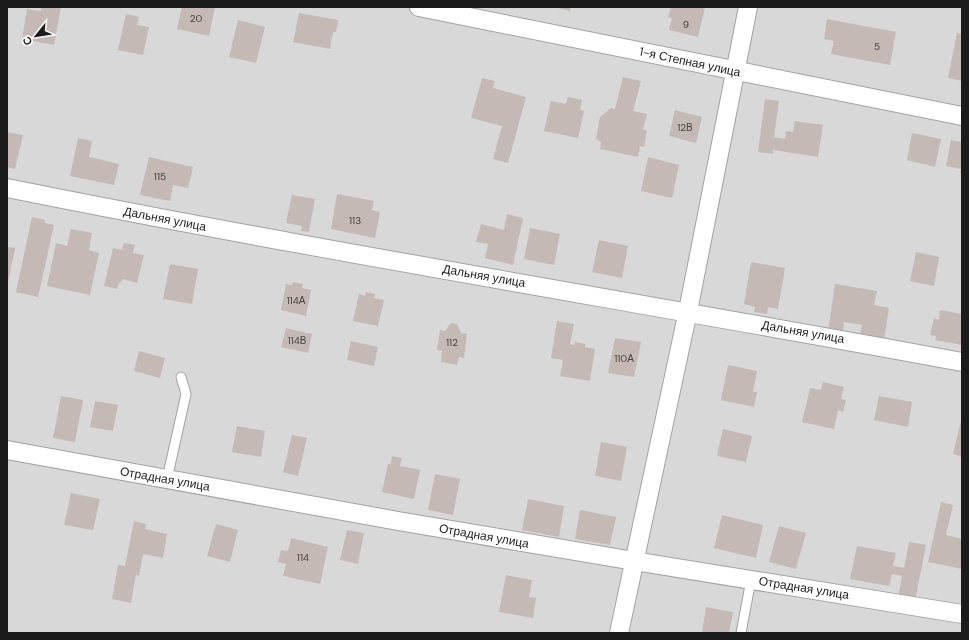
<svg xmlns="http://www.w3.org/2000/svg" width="969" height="640" viewBox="0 0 969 640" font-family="'DM Sans',sans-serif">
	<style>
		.residential { fill: #d9d8d8 }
		.building { fill: #c4b9b4 }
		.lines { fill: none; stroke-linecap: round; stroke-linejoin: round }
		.lane-casing { stroke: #a2a2a2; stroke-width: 11 }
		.street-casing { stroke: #a2a2a2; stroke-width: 20 }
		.lane { stroke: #fff; stroke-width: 9 }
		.street { stroke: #fff; stroke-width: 18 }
		.labels { text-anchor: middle; stroke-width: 4; stroke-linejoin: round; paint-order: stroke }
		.number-label { font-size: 10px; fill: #454241 }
		.street-label { font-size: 12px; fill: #1b1b1b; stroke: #fff }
	</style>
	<rect width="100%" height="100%" fill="#ede7e0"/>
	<!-- residential -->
	<rect class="residential" x="7" y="7" width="955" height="626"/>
	<!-- building -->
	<g class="building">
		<path d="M41,7H61L54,45L22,39L27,9L41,11Z"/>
		<path d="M182,7H215L209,36L177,29Z"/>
		<path d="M554,7H571L570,11Z"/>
		<path d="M671,7H705L698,37L669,30L672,18L668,17Z"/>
		<path d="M299,13L338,20L336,32H333L330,49L293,42Z"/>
		<path d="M126,14L139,17L137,25L149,27L143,55L118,50Z"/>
		<path d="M827,19L896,32L890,65L831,54L834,41L824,39Z"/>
		<path d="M238,20L265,27L256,63L229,57Z"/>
		<path d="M957,33L962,34V81L948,78Z"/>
		<path d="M623,77L641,81L633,111L647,114L643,129L647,131L644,147L640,146L638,157L600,149L601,142L596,139L600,117L611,108L615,109Z"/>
		<path d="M482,78L495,81L493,88L526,97L508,163L493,159L502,126L471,118Z"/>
		<path d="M568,97L582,100L580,110L584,111L578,138L544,131L551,101L566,104Z"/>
		<path d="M765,99L779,101L774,137L785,139L786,131L793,132L795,121L823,125L818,157L773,150V154L758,152Z"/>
		<path d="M675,110L702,117L696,143L669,136Z"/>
		<path d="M7,132L23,135L15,169L7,167Z"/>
		<path d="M912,133L941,139L935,167L907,160Z"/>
		<path d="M78,138L92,141L89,157L119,164L114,185L70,176Z"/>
		<path d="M951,140L962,142V173H960L961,169L946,166Z"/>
		<path d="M149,157L193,167L188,188L173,185L170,201L140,195Z"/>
		<path d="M648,157L679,165L672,198L641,191Z"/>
		<path d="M337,194L374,201L372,210L380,212L375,238L331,229Z"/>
		<path d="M292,195L315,199L309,232L301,231L302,226L286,223Z"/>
		<path d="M507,214L523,218L513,265L485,258L488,244L476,242L481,224L504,230Z"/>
		<path d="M32,217L45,220V223L54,225L38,297L16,292Z"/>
		<path d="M530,228L560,234L554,265L524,259Z"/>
		<path d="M71,229L92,233L89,250L99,253L90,295L47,286L56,243L67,246Z"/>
		<path d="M599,240L628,246L622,278L592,272Z"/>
		<path d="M124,243L135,245L133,253L144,255L137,283L123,279L118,285L117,289L104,286L113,248L122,250Z"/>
		<path d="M7,247L15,248L8,282H7Z"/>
		<path d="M916,252L939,257L934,286L910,281Z"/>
		<path d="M751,262L785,268L778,309L768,307L767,314L754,312L755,307L744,304Z"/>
		<path d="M170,264L198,269L192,304L163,299Z"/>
		<path d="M293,282L303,284L302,288L311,290L306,316L281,310L286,284L292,285Z"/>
		<path d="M835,284L877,291L874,305L889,308L884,340L860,336L862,325L844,322L843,333L828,331Z"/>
		<path d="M366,292L375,294L374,298L384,300L378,326L353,321L359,294L365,296Z"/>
		<path d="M940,310L962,314V345L935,340L936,336L930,335L934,318L939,320Z"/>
		<path d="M557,321L574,324L570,344L574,345L575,342L585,344V347L595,349L590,381L560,376L563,360L551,358Z"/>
		<path d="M451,323L457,324L461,333L467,334L464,358L459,357L457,365L441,362L442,351L437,350L440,330L445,331Z"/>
		<path d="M286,328L312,334L308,353L281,347Z"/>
		<path d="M615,338L641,342L634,377L608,373Z"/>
		<path d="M351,341L378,347L374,366L347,360Z"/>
		<path d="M139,351L165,358L160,378L134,371Z"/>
		<path d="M728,365L757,371L753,392H757L754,407L721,400Z"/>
		<path d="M823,382L844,387L841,399L846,400L843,412L838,410L834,429L802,422L810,388L821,390Z"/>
		<path d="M61,396L83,400L75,442L53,438Z"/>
		<path d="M879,396L912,402L908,427L874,420Z"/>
		<path d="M95,401L118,405L113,431L90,427Z"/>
		<path d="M961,421H962V457L953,454Z"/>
		<path d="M237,426L265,431L261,457L232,452Z"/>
		<path d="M723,429L752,436L746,462L717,456Z"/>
		<path d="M292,435L307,438L298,476L283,472Z"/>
		<path d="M601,442L627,447L621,481L595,476Z"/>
		<path d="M392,456L402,458L400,466L420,470L414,499L382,492L388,464H391Z"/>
		<path d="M435,474L460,479L453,515L428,510Z"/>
		<path d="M71,493L100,499L93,530L64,525Z"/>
		<path d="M528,499L564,506L559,537L522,530Z"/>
		<path d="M941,502L953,505L946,535L962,539V569L928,562Z"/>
		<path d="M580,510L616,517L610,545L575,539Z"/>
		<path d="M722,515L763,525L756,558L714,548Z"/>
		<path d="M134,521L146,524L145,529L167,534L163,558L143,554L139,576L136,575L131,603L112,599L118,565L125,566Z"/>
		<path d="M216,524L238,530L230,562L207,556Z"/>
		<path d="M779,526L806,533L796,569L769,562Z"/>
		<path d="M347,530L364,533L358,564L340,560Z"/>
		<path d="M291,538L328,547L320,584L283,576L286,564L278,562L281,550L288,551Z"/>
		<path d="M909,542L926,545L915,601L898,598L902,576L892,574L889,586L850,579L857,546L896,553L893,566L904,568Z"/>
		<path d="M506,575L532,580L529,597L536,598L533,618L499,612Z"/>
		<path d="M706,607L733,612L729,633H702Z"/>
	</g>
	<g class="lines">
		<!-- lane casing -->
		<g class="lane-casing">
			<g id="lane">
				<path d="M167,479L186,394L181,377"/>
				<path d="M741,633L751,580"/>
			</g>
		</g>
		<!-- street casing -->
		<g class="street-casing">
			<g id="street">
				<path d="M419,7L962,116"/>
				<path d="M7,188C324,252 644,303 962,362"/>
				<path d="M7,450L398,521L634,561L962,614"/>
				<path d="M619,633L688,311L748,7"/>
			</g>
		</g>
		<!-- lane -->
		<use href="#lane" class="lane"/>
		<!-- street -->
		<use href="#street" class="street"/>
	</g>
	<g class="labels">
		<!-- number labels -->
		<g class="number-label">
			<text x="196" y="22">20</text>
			<text x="686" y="28">9</text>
			<text x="877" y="50">5</text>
			<text x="685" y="131">12В</text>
			<text x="160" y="180">115</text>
			<text x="355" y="224">113</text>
			<text x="296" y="304">114А</text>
			<text x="297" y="344">114В</text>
			<text x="452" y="346">112</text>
			<text x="624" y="362">110А</text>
			<text x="303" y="561">114</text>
		</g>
		<!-- street labels -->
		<g class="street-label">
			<text transform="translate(690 62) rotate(12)" y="4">1-я Степная улица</text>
			<text transform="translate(165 219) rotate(11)" y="4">Дальняя улица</text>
			<text transform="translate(484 276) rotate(10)" y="4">Дальняя улица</text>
			<text transform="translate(803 332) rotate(10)" y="4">Дальняя улица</text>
			<text transform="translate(165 479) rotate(10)" y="4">Отрадная улица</text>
			<text transform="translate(484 536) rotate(10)" y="4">Отрадная улица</text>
			<text transform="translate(804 588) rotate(9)" y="4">Отрадная улица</text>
		</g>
	</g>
	<!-- border -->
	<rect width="969" height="640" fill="none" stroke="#1b1b1b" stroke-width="16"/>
	<!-- north arrow -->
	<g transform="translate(36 36) rotate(240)" stroke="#ffffff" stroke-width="3" paint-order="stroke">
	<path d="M0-3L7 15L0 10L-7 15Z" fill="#1b1b1b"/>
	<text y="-6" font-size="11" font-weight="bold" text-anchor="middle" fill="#1b1b1b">С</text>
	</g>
</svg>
